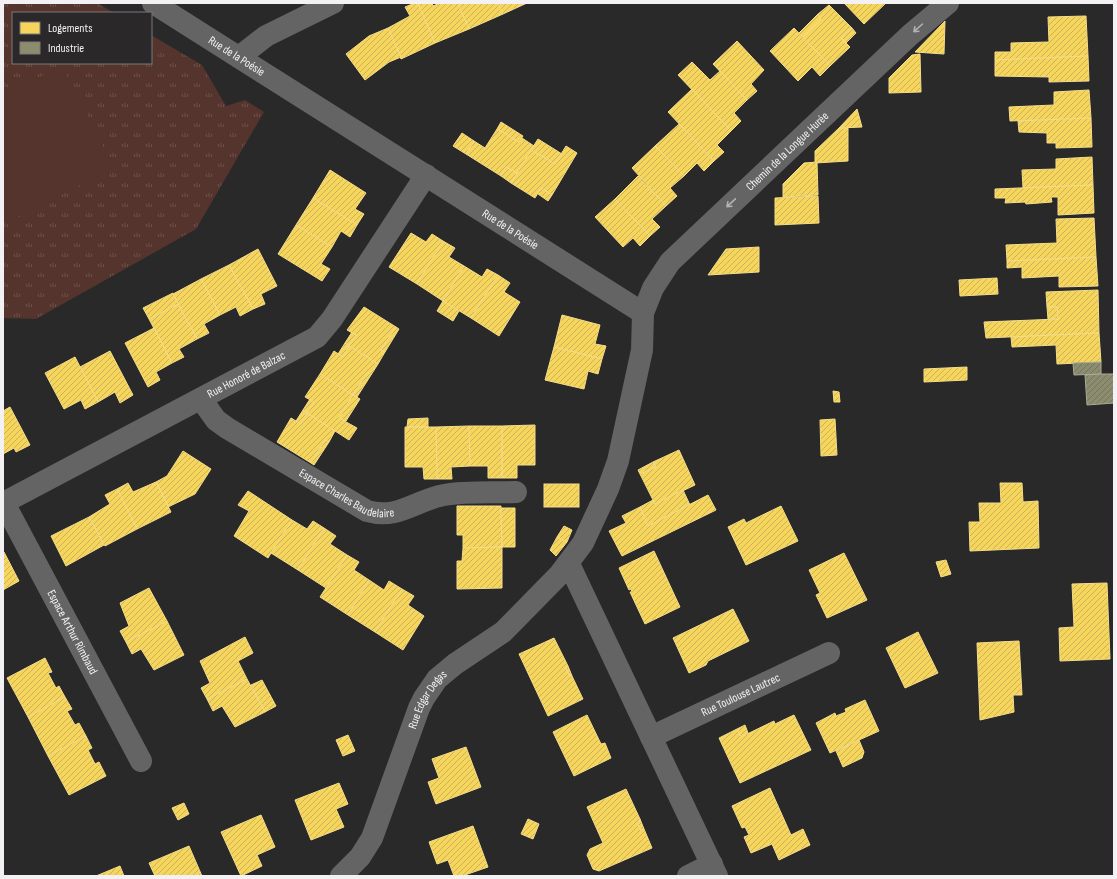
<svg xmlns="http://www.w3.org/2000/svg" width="1117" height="879" viewBox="0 0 1117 879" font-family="'Sofia Sans Condensed',sans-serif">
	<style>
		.grass { fill: url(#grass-tufts) }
		.garden { fill: #54342c }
		.homes { fill: url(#homes-hatch); stroke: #f5dd89 }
		.industry { fill: url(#industry-hatch); stroke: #abaa96 }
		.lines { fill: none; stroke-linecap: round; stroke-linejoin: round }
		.minor { stroke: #646464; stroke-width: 22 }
		.oneway { stroke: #b3b2b3 }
		.labels { text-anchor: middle; stroke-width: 4; stroke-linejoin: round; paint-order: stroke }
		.street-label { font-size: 12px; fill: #f3f1f3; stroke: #2b282a }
	</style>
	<defs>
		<pattern id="grass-tufts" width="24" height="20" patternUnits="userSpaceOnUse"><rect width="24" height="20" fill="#54342c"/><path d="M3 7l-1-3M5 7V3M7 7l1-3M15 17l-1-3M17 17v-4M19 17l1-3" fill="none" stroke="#6d524b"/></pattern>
		<pattern id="homes-hatch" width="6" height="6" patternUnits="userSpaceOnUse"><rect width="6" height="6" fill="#f6d55c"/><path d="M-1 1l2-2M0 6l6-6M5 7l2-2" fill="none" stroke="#cbb257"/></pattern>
		<pattern id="industry-hatch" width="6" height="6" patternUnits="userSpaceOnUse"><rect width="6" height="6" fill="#8c8c6e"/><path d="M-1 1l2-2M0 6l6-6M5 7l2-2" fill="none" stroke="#757461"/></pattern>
	</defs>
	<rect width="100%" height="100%" fill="#2a292a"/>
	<!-- grass -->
	<path class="grass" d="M3,3H97L114,13H13V63H151V35L202,65L226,106L245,100L264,112L196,229L36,319L3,318Z"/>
	<!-- garden -->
	<path class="garden" d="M62,66L114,168L3,224V96Z"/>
	<!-- homes -->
	<g class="homes">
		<path d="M415,3H418L435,43L401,59L388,28L410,16L405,7Z"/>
		<path d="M418,3H432L433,6L440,3H458L469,29L435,43Z"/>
		<path d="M458,3H498L503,14L469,29Z"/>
		<path d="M498,3H527L503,14Z"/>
		<path d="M844,3H886L864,24Z"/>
		<path d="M829,5L852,28L841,38L850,47L830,66L803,37L821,19L818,14Z"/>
		<path d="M818,14L821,19L803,37L799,33Z"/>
		<path d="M1086,16L1088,56L995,60V52H1011V43L1049,42L1048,17Z"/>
		<path d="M945,21L944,54L915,52Z"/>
		<path d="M388,28L401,57L389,62L365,80L346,54L369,36Z"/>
		<path d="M794,28L830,66L820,76L812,67L798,81L770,51Z"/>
		<path d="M852,28L856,33L846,43L841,38Z"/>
		<path d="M737,41L764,70L751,84L757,91L747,100L713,64Z"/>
		<path d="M920,54L921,92L889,93V78L912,55Z"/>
		<path d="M1088,56L1089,81L1049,82V77L995,76V60Z"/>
		<path d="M692,62L710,80L720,71L747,100L734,113L741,121L731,131L678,75Z"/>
		<path d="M692,89L731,131L717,145L724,152L714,161L668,112Z"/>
		<path d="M1089,90L1091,118L1010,121L1009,107L1054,105V92Z"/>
		<path d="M857,109L862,127L839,128Z"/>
		<path d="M1091,118L1092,147L1056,148V143H1047V133L1019,132L1018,121Z"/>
		<path d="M501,122L523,136L519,142L497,129Z"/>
		<path d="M679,124L714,161L704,171L697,163L684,176L655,146Z"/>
		<path d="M839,128H848V161L815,163V151Z"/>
		<path d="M497,129L519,142L522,138L534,146L517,173L506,167L501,176L466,154L474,141L485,148Z"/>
		<path d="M462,133L474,141L466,154L453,146Z"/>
		<path d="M538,139L562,154L555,164L531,150Z"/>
		<path d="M566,146L577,153L552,195L541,188L535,198L511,183L531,150L555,164Z"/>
		<path d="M655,146L684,176L670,188L677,196L666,206L632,168Z"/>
		<path d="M1092,157L1093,185L1023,188L1022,170L1056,169V159Z"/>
		<path d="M817,162L818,195L783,197V184L804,163Z"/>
		<path d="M506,167L517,173L511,183L501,176Z"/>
		<path d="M330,170L366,193L355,209L364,214L357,225L313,198Z"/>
		<path d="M638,176L666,206L652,219L660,227L650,236L615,199Z"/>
		<path d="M1093,185L1094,213L1058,215V197H1051L1052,202L1026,204L1025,202L1005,203L1006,198H995V189Z"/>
		<path d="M541,188L552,195L548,201L538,194Z"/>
		<path d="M818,196L819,223L775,225V198Z"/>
		<path d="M313,198L357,225L350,237L341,231L332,247L296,225Z"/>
		<path d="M615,199L650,236L640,246L633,238L623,247L595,217Z"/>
		<path d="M1094,218L1096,257L1007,261L1006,245L1057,243L1056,219Z"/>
		<path d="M296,225L332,247L321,264L330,269L322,281L278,254Z"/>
		<path d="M411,233L426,242L432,234L443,241L417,284L389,267Z"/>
		<path d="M443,241L455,248L449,257L464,266L443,301L417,284Z"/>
		<path d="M759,247V272L708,275L726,249Z"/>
		<path d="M258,249L277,286L261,294L265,304L253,309L229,265Z"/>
		<path d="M1096,257L1098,286L1059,287V276L1022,278V267L1007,268V261Z"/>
		<path d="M229,265L253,309L240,316L236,307L220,315L201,279Z"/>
		<path d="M464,266L482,277L487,269L498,275L471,318L443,301Z"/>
		<path d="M498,275L510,283L504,292L520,302L499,336L471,318Z"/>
		<path d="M997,278L998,294L960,296L959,280Z"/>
		<path d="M201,279L220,315L204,324L209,333L197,339L173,294Z"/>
		<path d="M1098,290L1099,333L986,338L984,322L1058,319L1057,307H1047L1046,292Z"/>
		<path d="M173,293L178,304L149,319L143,308Z"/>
		<path d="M443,301L459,311L453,321L437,311Z"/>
		<path d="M178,304L197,339L179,349L184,357L172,363L149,319Z"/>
		<path d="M364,307L396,327L381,350L385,352L378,364L349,346L356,335L347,330Z"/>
		<path d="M1047,307H1057L1058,319H1048Z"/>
		<path d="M562,315L600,325L595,344L606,346L602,359L554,347Z"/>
		<path d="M396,327L399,329L385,352L381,350Z"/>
		<path d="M154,328L172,363L156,372L160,380L148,387L125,343Z"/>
		<path d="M352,332L356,335L349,346L345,343Z"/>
		<path d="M1099,333L1101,362L1057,364L1056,345L1012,347L1011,337Z"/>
		<path d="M345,343L349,346L343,357L338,354Z"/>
		<path d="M349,346L378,364L371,375L368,372L353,395L320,374L334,351L343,357Z"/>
		<path d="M554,347L602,359L598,374L588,371L584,389L545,380Z"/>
		<path d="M110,351L133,395L120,403L115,392L98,402L80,367Z"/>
		<path d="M75,357L98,402L85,409L81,400L64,409L45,373Z"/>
		<path d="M967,367V380L924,382V369Z"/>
		<path d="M368,372L371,375L357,397L353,395Z"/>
		<path d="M320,374L353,395L339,418L357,428L349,440L307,413L314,402L305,397Z"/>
		<path d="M833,391L839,392L840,402H834Z"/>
		<path d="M353,395L360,399L346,421L343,420L339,418Z"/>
		<path d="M310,399L314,402L307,413L303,410Z"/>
		<path d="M10,407L30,445L16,452L14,448L3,454V411Z"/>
		<path d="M303,410L307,413L301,424L296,421Z"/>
		<path d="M307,413L335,431L329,442L325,440L311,463L277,442L291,418L301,424Z"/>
		<path d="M428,418V427H407L408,419Z"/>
		<path d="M835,419L837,455L821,456L820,420Z"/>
		<path d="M535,425V465H517V478H502V426Z"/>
		<path d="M469,426H502V478H488V466H470Z"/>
		<path d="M469,426L470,466L451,467L452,479H437L436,427Z"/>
		<path d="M405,427H436L437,479H424L423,467H405Z"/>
		<path d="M325,440L329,442L314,465L311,463Z"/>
		<path d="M679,450L695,485L655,504L640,474L656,467L653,462Z"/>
		<path d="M183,451L211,469L195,494L168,507L156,482L167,476Z"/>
		<path d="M653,462L656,467L640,474L638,470Z"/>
		<path d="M156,482L171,512L137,529L117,489L128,483L133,492Z"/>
		<path d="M1000,483H1022L1023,502L1038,501L1039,548L970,551L969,522H980L979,503H1001Z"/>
		<rect x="544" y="484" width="35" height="23"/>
		<path d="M117,489L137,529L105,546L89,517L110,504L105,495Z"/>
		<path d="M683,490L690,505L648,526L640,507L653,500L655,504Z"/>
		<path d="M248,491L292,520L268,558L234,536L249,511L238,505Z"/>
		<path d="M708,495L716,510L622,556L609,531L626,523L622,516L640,507L648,526Z"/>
		<path d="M457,506H501L502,547L463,548V535H457Z"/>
		<path d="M781,506L798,541L746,565L728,527L744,519L746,523Z"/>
		<path d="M501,508H515V547H502Z"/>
		<path d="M89,517L104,545L66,566L51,536Z"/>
		<path d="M292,520L307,529L313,521L324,528L298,570L271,553Z"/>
		<path d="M564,526L572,530L567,542L557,537Z"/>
		<path d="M324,528L336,536L330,544L347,555L326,588L298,570Z"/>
		<path d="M557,537L567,542L556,556L550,550Z"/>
		<path d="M502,547V588L457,589V561H462L463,548Z"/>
		<path d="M654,551L680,607L645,624L630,592H632L631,589L629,590L619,568Z"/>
		<path d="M4,552L19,581L3,590V553Z"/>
		<path d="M844,553L867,600L827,618L816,595L820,593L809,570Z"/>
		<path d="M347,555L359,562L354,570L369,580L348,615L320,597Z"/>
		<path d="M946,560L951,574L941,577L936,562Z"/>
		<path d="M369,580L384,590L389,581L402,589L375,632L348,615Z"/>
		<path d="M1107,583L1110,659L1060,661L1059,628L1074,627L1072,584Z"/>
		<path d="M149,588L167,621L126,642L120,631L129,626L120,603Z"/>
		<path d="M402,589L414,596L408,605L424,616L403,650L375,632Z"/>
		<path d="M733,609L749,641L708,661L706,665L689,673L673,638Z"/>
		<path d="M167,621L184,655L154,670L141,649L132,654L126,642Z"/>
		<path d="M918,632L938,673L905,688L886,648Z"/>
		<path d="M245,637L253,653L238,661L247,679L207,699L201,688L210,683L200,661Z"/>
		<path d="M554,638L568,666L565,667L569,675L572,676L583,699L548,716L519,654Z"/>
		<path d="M1019,641L1022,695H1013L1014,712L980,720L977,643Z"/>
		<path d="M45,658L52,672L48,673L56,688L59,686L65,697L28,717L7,678Z"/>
		<path d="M568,666L572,676L569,675L565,667Z"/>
		<path d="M247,679L265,712L235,727L222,706L213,711L207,699Z"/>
		<path d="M262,680L276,706L265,712L251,685Z"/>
		<path d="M65,697L72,709L67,711L75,725L79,723L86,736L48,756L28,717Z"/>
		<path d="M865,700L879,731L830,753L816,723L835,713L836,716L846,712L845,709Z"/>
		<path d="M587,715L601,744L605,743L611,758L574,776L553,732Z"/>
		<path d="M794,715L811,750L740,783L719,738L737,729L741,737L774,721L775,724Z"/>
		<path d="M745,725L748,733L741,737L737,729Z"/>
		<path d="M348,735L355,751L343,756L336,740Z"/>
		<path d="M86,736L92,748L88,750L95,764L99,762L106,776L69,795L48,756Z"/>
		<path d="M859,740L864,752L862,758L843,767L836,751Z"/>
		<path d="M466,747L481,787L436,804L428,782L439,778L432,759Z"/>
		<path d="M339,783L348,804L336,809L344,827L311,840L295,800Z"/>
		<path d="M770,788L791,835L803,829L810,845L779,860L772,844L751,853L744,837L749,835L745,827L742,828L732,806Z"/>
		<path d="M626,789L640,819L638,824L641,830L644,829L652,848L599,871L593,869L587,855L590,849L603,843L587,807Z"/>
		<path d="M184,803L189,814L178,820L172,808Z"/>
		<path d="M261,815L275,847L257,855L262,866L241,876L221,832Z"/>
		<path d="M528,819L539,824L533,839L521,834Z"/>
		<path d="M640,819L644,829L641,830L638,824Z"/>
		<path d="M473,826L488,867L462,876H454L448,860L437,864L429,842Z"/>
		<path d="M189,846L202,876H155L149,863Z"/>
		<path d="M120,866L124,876H96Z"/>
	</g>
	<!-- industry -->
	<g class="industry">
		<path d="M1101,362V374L1074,375L1073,363Z"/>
		<path d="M1101,374H1114V403L1087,405L1085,375Z"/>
	</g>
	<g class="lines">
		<!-- minor -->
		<g class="minor">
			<path id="s1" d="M153,3L643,313"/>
			<path d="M239,57L266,36L333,3"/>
			<path id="s2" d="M201,399L216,420L227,428L367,511C398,520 416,500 444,495C467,491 493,493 516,492"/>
			<path id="s3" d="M3,503L317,337L332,319L426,175"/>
			<path id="s4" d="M4,503L141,761"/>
			<path d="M569,564L717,876"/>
			<path id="s5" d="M651,737L829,653"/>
			<path id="s6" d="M341,876L360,857L372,838L419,708L424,698L437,679L455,664L503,632L559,575L583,543L608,489L618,461L642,350L643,313L653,288L670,262L910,35L948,3"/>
			<path d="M688,876L712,864"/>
		</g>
	</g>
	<!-- one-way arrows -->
	<defs><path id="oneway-shaft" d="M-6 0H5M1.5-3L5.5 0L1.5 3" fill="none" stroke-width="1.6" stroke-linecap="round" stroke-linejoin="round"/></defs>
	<g class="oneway">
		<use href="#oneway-shaft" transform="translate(918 28) rotate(138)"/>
		<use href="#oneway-shaft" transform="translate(731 203) rotate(137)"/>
	</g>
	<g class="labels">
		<!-- street labels -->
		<g class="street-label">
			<text dy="4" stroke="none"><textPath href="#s1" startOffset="99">Rue de la Poésie</textPath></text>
			<text dy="4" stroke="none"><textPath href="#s6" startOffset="882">Chemin de la Longue Hurée</textPath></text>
			<text dy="4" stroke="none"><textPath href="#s1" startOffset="423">Rue de la Poésie</textPath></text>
			<text dy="4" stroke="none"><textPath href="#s3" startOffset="275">Rue Honoré de Balzac</textPath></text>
			<text dy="4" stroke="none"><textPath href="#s2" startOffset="177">Espace Charles Baudelaire</textPath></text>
			<text dy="4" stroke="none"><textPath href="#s4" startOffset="146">Espace Arthur Rimbaud</textPath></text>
			<text dy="4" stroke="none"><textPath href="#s5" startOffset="99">Rue Toulouse Lautrec</textPath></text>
			<text dy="4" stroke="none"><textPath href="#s6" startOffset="199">Rue Edgar Degas</textPath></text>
		</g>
	</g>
	<!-- border -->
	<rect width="1117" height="879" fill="none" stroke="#f3f1f3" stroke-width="8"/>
	<!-- legend -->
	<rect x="12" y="12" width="140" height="52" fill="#2b282a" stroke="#7b787a"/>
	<rect x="20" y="22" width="20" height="12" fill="#f6d55c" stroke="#7b787a"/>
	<text x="48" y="32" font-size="12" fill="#f3f1f3">Logements</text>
	<rect x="20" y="42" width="20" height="12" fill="#8c8c6e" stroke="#7b787a"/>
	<text x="48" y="52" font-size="12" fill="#f3f1f3">Industrie</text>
</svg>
